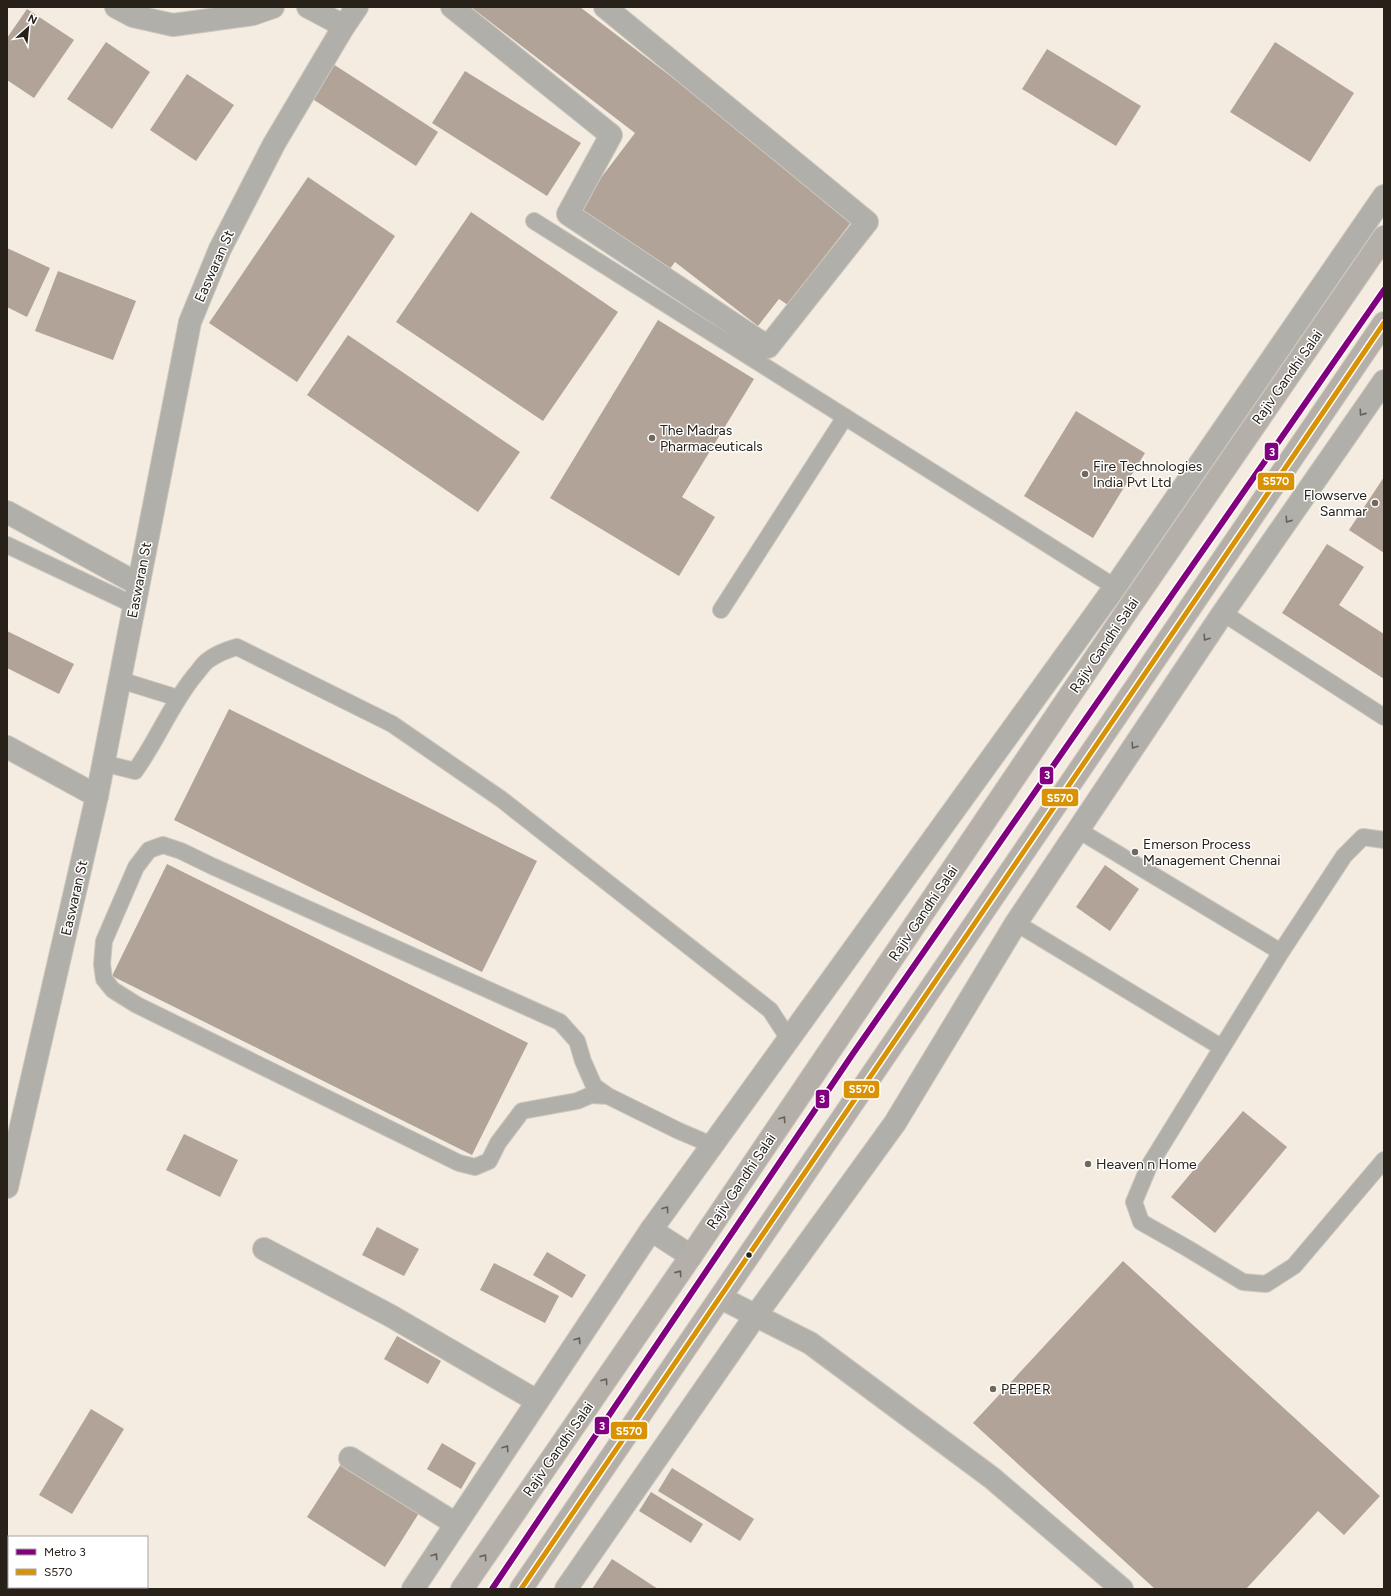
<svg xmlns="http://www.w3.org/2000/svg" width="1391" height="1596" viewBox="0 0 1391 1596" font-family="Figtree,sans-serif">
	<style>
		.building { fill: #b1a398 }
		.lines { fill: none; stroke-linecap: round; stroke-linejoin: round }
		.service-casing { stroke: #cdc7be; stroke-width: 18 }
		.minor-casing { stroke: #cdc7be; stroke-width: 24 }
		.tertiary-casing { stroke: #cdc7be; stroke-width: 24 }
		.primary-casing { stroke: #cdc7be; stroke-width: 24 }
		.service { stroke: #b1afa9; stroke-width: 16 }
		.minor { stroke: #b1afa9; stroke-width: 22 }
		.tertiary { stroke: #b1afa9; stroke-width: 22 }
		.primary { stroke: #b4b0a9; stroke-width: 22 }
		.bus-1-casing { stroke: #fff; stroke-width: 8 }
		.bus-1 { stroke: #d89204; stroke-width: 5 }
		.metro-1-casing { stroke: #fff; stroke-width: 9 }
		.metro-1 { stroke: #800080; stroke-width: 6 }
		.oneway { stroke: #65615a }
		.oneway2 { stroke: #66615a }
		.poi-dot { fill: #6f685f; stroke: #fff; stroke-width: 1.5 }
		.bus-dot { fill: #27211a; stroke: #fff; stroke-width: 1.5 }
		.labels { text-anchor: middle; stroke-width: 3; stroke-linejoin: round; paint-order: stroke }
		.street-label { font-size: 14px; fill: #27211a; stroke: #fff }
		.poi-label { font-size: 14px; fill: #27211a; stroke: #fff; text-anchor: start }
		.line-badge { stroke: #fff; stroke-width: 1.5 }
		.badge-label { font-size: 11px; text-anchor: middle; font-weight: bold; fill: #fff }
	</style>
	<rect width="100%" height="100%" fill="#f4ece0"/>
	<!-- building -->
	<g class="building">
		<path d="M471,7H580L855,217L788,305L779,299L758,326L675,262L665,275L578,208L635,133Z"/>
		<path d="M27,9L74,40L34,98L7,80V38Z"/>
		<path d="M106,42L150,72L112,129L67,99Z"/>
		<path d="M1275,42L1354,93L1310,162L1230,112Z"/>
		<path d="M1047,49L1141,106L1116,146L1022,89Z"/>
		<path d="M333,64L438,132L416,166L311,98Z"/>
		<path d="M465,71L581,143L547,196L432,123Z"/>
		<path d="M187,74L234,105L196,161L150,130Z"/>
		<path d="M308,177L395,236L297,382L209,323Z"/>
		<path d="M471,212L618,312L543,421L396,322Z"/>
		<path d="M7,248L50,268L27,317L7,307Z"/>
		<path d="M58,271L136,301L113,360L35,331Z"/>
		<path d="M658,320L754,379L682,497L715,517L679,576L550,498Z"/>
		<path d="M348,335L520,452L478,512L307,395Z"/>
		<path d="M1076,411L1145,453L1093,538L1024,496Z"/>
		<path d="M1384,477V553L1349,530Z"/>
		<path d="M1327,544L1364,567L1339,605L1384,634V679L1282,613Z"/>
		<path d="M7,631L74,664L59,694L7,668Z"/>
		<path d="M229,709L537,861L482,972L174,820Z"/>
		<path d="M167,864L528,1043L472,1155L112,976Z"/>
		<path d="M1105,865L1139,889L1110,931L1076,907Z"/>
		<path d="M1243,1111L1287,1147L1215,1233L1171,1197Z"/>
		<path d="M184,1134L238,1160L220,1197L166,1170Z"/>
		<path d="M377,1227L419,1249L404,1276L362,1255Z"/>
		<path d="M547,1252L586,1275L572,1298L533,1275Z"/>
		<path d="M1123,1261L1380,1496L1344,1535L1318,1511L1246,1589H1155L973,1423Z"/>
		<path d="M494,1263L559,1296L545,1323L480,1290Z"/>
		<path d="M397,1336L441,1361L428,1384L384,1359Z"/>
		<path d="M91,1409L124,1429L72,1514L39,1495Z"/>
		<path d="M442,1443L476,1463L461,1489L427,1469Z"/>
		<path d="M341,1464L419,1513L385,1567L307,1517Z"/>
		<path d="M672,1468L754,1519L740,1541L658,1491Z"/>
		<path d="M651,1492L703,1524L691,1543L639,1511Z"/>
		<path d="M7,1549L9,1550V1572L7,1576Z"/>
		<path d="M612,1559L658,1589H592Z"/>
	</g>
	<g class="lines">
		<!-- service casing -->
		<g class="service-casing">
			<g id="service">
				<path d="M534,221L1115,587"/>
				<path d="M7,545L134,605"/>
				<path d="M721,610L845,417"/>
				<path d="M1223,613L1384,717"/>
				<path d="M120,680L178,698"/>
				<path d="M103,763L135,771C157,741 171,704 195,675C199,671 202,665 207,661C216,654 226,650 237,647L392,724L501,799L770,1010L789,1039"/>
				<path d="M1078,830L1281,952"/>
				<path d="M1384,840L1363,837L1344,856L1281,952L1149,1166L1134,1202L1141,1222L1187,1248L1243,1282L1266,1284L1294,1266L1384,1160"/>
				<path d="M1016,923L1221,1047"/>
				<path d="M608,1096L591,1095L577,1101L522,1111L498,1143L489,1161L475,1167L459,1163L137,1005L113,990L104,979L102,964L104,941L136,867L149,850L163,845L181,851L212,866L560,1022L577,1041L583,1061L594,1086L608,1096L679,1131L712,1145"/>
			</g>
		</g>
		<!-- minor casing -->
		<g class="minor-casing">
			<g id="minor">
				<path d="M116,7L133,16L173,25L253,14L273,7"/>
				<path d="M308,7L344,26"/>
				<path d="M452,7L611,135L568,214L768,347L867,222L605,7"/>
				<path d="M7,512L138,584"/>
				<path d="M7,747L97,796"/>
				<path d="M264,1249L391,1316L537,1401"/>
				<path d="M721,1298L810,1343L992,1478L1122,1589"/>
				<path d="M350,1458L456,1524"/>
			</g>
		</g>
		<!-- tertiary casing -->
		<g class="tertiary-casing">
			<g id="tertiary">
				<path d="M7,1187L97,796L190,322L220,249L274,144L344,26L357,7"/>
				<path d="M651,1230L691,1256"/>
				<path d="M413,1589L651,1230L1115,587L1384,196"/>
				<path d="M566,1589L756,1315L895,1123L1016,923L1223,613L1384,381"/>
			</g>
		</g>
		<!-- primary casing -->
		<g class="primary-casing">
			<g id="primary">
				<path d="M462,1589L691,1256L1129,608L1384,237"/>
				<path d="M521,1589C810,1168 1094,744 1384,323"/>
			</g>
		</g>
		<!-- service -->
		<use href="#service" class="service"/>
		<!-- minor -->
		<use href="#minor" class="minor"/>
		<!-- tertiary -->
		<use href="#tertiary" class="tertiary"/>
		<!-- primary -->
		<use href="#primary" class="primary"/>
		<!-- bus-1 casing -->
		<g class="bus-1-casing">
			<path id="bus-1" d="M521,1589L1384,323"/>
		</g>
		<!-- bus-1 -->
		<use href="#bus-1" class="bus-1"/>
		<!-- metro-1 casing -->
		<g class="metro-1-casing">
			<path id="metro-1" d="M492,1589L852,1055L1384,290"/>
		</g>
		<!-- metro-1 -->
		<use href="#metro-1" class="metro-1"/>
	</g>
	<!-- one-way arrows -->
	<defs><path id="oneway-chevron" d="M-2-3.5L2.5 0L-2 3.5" fill="none" stroke-width="1.6" stroke-linecap="round" stroke-linejoin="round"/></defs>
	<g class="oneway">
		<use href="#oneway-chevron" transform="translate(1362 413) rotate(125)"/>
		<use href="#oneway-chevron" transform="translate(1288 520) rotate(125)"/>
		<use href="#oneway-chevron" transform="translate(1206 638) rotate(124)"/>
		<use href="#oneway-chevron" transform="translate(1134 746) rotate(124)"/>
		<use href="#oneway-chevron" transform="translate(666 1209) rotate(-54)"/>
		<use href="#oneway-chevron" transform="translate(578 1340) rotate(-56)"/>
		<use href="#oneway-chevron" transform="translate(506 1448) rotate(-57)"/>
		<use href="#oneway-chevron" transform="translate(435 1556) rotate(-57)"/>
	</g>
	<g class="oneway2">
		<use href="#oneway-chevron" transform="translate(783 1119) rotate(-56)"/>
		<use href="#oneway-chevron" transform="translate(679 1273) rotate(-55)"/>
		<use href="#oneway-chevron" transform="translate(605 1381) rotate(-55)"/>
		<use href="#oneway-chevron" transform="translate(484 1557) rotate(-55)"/>
	</g>
	<!-- markers -->
	<g class="poi-dot">
		<circle cx="652" cy="438" r="4"/>
		<circle cx="1085" cy="474" r="4"/>
		<circle cx="1375" cy="503" r="4"/>
		<circle cx="1135" cy="852" r="4"/>
		<circle cx="1088" cy="1164" r="4"/>
		<circle cx="993" cy="1389" r="4"/>
	</g>
	<circle class="bus-dot" cx="749" cy="1255" r="3.5"/>
	<g class="labels">
		<!-- street labels -->
		<g class="street-label">
			<text transform="translate(214 266) rotate(-66)" y="5">Easwaran St</text>
			<text transform="translate(1287 377) rotate(-55)" y="5">Rajiv Gandhi Salai</text>
			<text transform="translate(139 580) rotate(-79)" y="5">Easwaran St</text>
			<text transform="translate(1104 645) rotate(-56)" y="5">Rajiv Gandhi Salai</text>
			<text transform="translate(74 898) rotate(-77)" y="5">Easwaran St</text>
			<text transform="translate(923 913) rotate(-56)" y="5">Rajiv Gandhi Salai</text>
			<text transform="translate(741 1181) rotate(-56)" y="5">Rajiv Gandhi Salai</text>
			<text transform="translate(558 1449) rotate(-55)" y="5">Rajiv Gandhi Salai</text>
		</g>
		<!-- poi labels -->
		<g class="poi-label">
			<text x="660" y="435">The Madras<tspan x="660" dy="16">Pharmaceuticals</tspan></text>
			<text x="1093" y="471">Fire Technologies<tspan x="1093" dy="16">India Pvt Ltd</tspan></text>
			<text x="1367" y="500" text-anchor="end">Flowserve<tspan x="1367" dy="16">Sanmar</tspan></text>
			<text x="1143" y="849">Emerson Process<tspan x="1143" dy="16">Management Chennai</tspan></text>
			<text x="1096" y="1169">Heaven n Home</text>
			<text x="1001" y="1394">PEPPER</text>
		</g>
	</g>
	<g class="line-badge">
		<rect x="1264" y="442" width="15" height="19" rx="4" fill="#800080"/>
		<rect x="1257" y="472" width="38" height="19" rx="4" fill="#d89204"/>
		<rect x="1039" y="766" width="15" height="19" rx="4" fill="#800080"/>
		<rect x="1041" y="788" width="38" height="19" rx="4" fill="#d89204"/>
		<rect x="843" y="1080" width="37" height="19" rx="4" fill="#d89204"/>
		<rect x="815" y="1089" width="15" height="20" rx="4" fill="#800080"/>
		<rect x="594" y="1416" width="16" height="19" rx="4" fill="#800080"/>
		<rect x="610" y="1421" width="38" height="19" rx="4" fill="#d89204"/>
	</g>
	<g class="badge-label">
		<text x="1272" y="456">3</text>
		<text x="1276" y="485">S570</text>
		<text x="1047" y="779">3</text>
		<text x="1060" y="802">S570</text>
		<text x="862" y="1093">S570</text>
		<text x="822" y="1103">3</text>
		<text x="602" y="1430">3</text>
		<text x="629" y="1435">S570</text>
	</g>
	<!-- border -->
	<rect width="1391" height="1596" fill="none" stroke="#27211a" stroke-width="16"/>
	<!-- legend -->
	<rect x="8" y="1536" width="140" height="52" fill="#ffffff" stroke="#a9a6a3"/>
	<rect x="16" y="1549" width="20" height="6" fill="#800080" stroke="#a9a6a3"/>
	<text x="44" y="1556" font-size="12" fill="#27211a">Metro 3</text>
	<rect x="16" y="1569" width="20" height="6" fill="#d89204" stroke="#a9a6a3"/>
	<text x="44" y="1576" font-size="12" fill="#27211a">S570</text>
	<!-- north arrow -->
	<g transform="translate(28 28) rotate(27)" stroke="#ffffff" stroke-width="3" paint-order="stroke">
	<path d="M0-3L7 15L0 10L-7 15Z" fill="#27211a"/>
	<text y="-6" font-size="11" font-weight="bold" text-anchor="middle" fill="#27211a">N</text>
	</g>
</svg>
